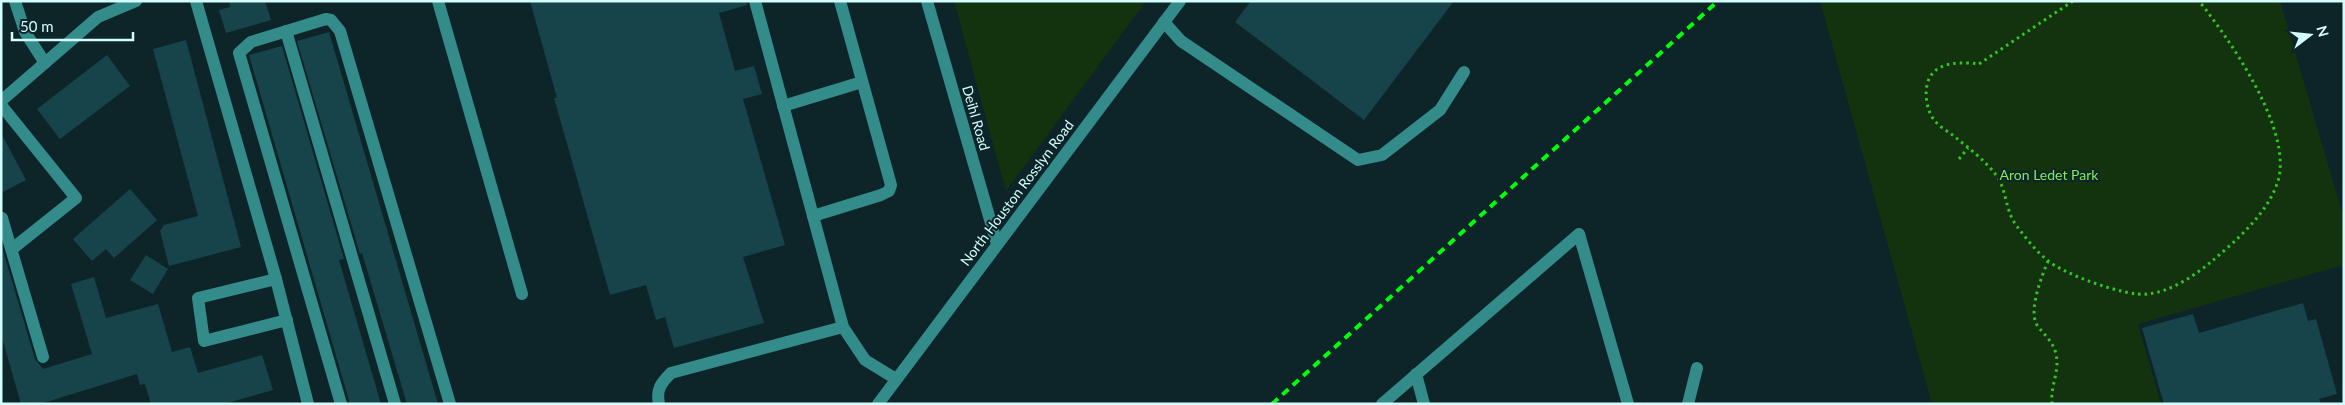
<svg xmlns="http://www.w3.org/2000/svg" width="2345" height="405" viewBox="0 0 2345 405" font-family="Lato,sans-serif">
	<style>
		.green { fill: #13330f }
		.building { fill: #17444b }
		.lines { fill: none; stroke-linecap: round; stroke-linejoin: round }
		.path { stroke: #36c423; stroke-width: 3; stroke-dasharray: 2.5 4; stroke-linecap: butt }
		.minor { stroke: #348c8a; stroke-width: 12 }
		.rail { stroke: #00ff0b; stroke-width: 4; stroke-dasharray: 8 6; stroke-linecap: butt }
		.labels { text-anchor: middle; stroke-width: 4; stroke-linejoin: round; paint-order: stroke }
		.street-label { font-size: 14px; fill: #d4fdff; stroke: #0d2528 }
		.park-label { font-size: 14px; fill: #83eb54; stroke: #0d2528 }
	</style>
	<rect width="100%" height="100%" fill="#0d2528"/>
	<!-- green -->
	<g class="green">
		<path d="M954,1H1146L1006,191Z"/>
		<path d="M1820,1H2280L2344,219V265L2138,324L2161,404H1932Z"/>
	</g>
	<!-- building -->
	<g class="building">
		<path d="M229,1H265L271,20L226,33L219,10L230,7Z"/>
		<path d="M530,1H746L747,5L719,13L735,71L754,66L762,94L743,99L785,245L743,257L764,323L674,348L665,317L656,320L646,285L610,295L554,98H557Z"/>
		<path d="M1251,1H1454L1364,120L1235,22Z"/>
		<path d="M329,32L438,404H407L362,253L360,254L297,41Z"/>
		<path d="M186,40L241,247L169,266L160,231L164,225L198,216L153,49Z"/>
		<path d="M282,46L344,259L339,260L381,404H350L249,55Z"/>
		<path d="M107,55L130,86L60,139L37,109Z"/>
		<path d="M1,133L26,180L1,193Z"/>
		<path d="M130,189L157,220L114,258L106,249L92,261L73,239Z"/>
		<path d="M1,244L35,359L43,369L92,354L71,284L94,277L106,318L158,304L172,352L190,347L198,373L262,355L273,390L224,404H151L145,384L140,385L137,374L40,404H21L1,334Z"/>
		<path d="M146,255L168,269L153,294L130,280Z"/>
		<path d="M2303,303L2308,321L2316,319L2337,394L2319,399L2321,404H2164L2142,328L2193,314L2199,333Z"/>
	</g>
	<g class="lines">
		<!-- path -->
		<g class="path">
			<path d="M2073,1L1979,64C1963,62 1939,61 1930,77C1923,89 1926,111 1935,121C1939,126 1945,130 1950,133C1966,146 1984,159 1996,175C2007,190 2005,210 2016,225C2025,237 2035,250 2047,260C2063,274 2126,297 2148,294C2172,291 2194,276 2212,261C2237,240 2268,213 2278,181C2293,130 2230,40 2199,1"/>
			<path d="M1959,159L1968,148"/>
			<path d="M2048,261C2042,276 2028,310 2037,325C2044,335 2053,341 2056,354C2060,372 2050,386 2052,404"/>
		</g>
		<!-- minor -->
		<g class="minor">
			<path d="M15,1L25,32L45,63"/>
			<path d="M196,1L276,279L308,404"/>
			<path d="M438,1L522,294"/>
			<path d="M755,1L843,327"/>
			<path d="M927,1L997,244"/>
			<path d="M1164,22L1181,41L1358,160L1382,155L1440,110L1464,72"/>
			<path d="M286,31L395,404"/>
			<path d="M1,101L98,17L136,1"/>
			<path d="M1,105L76,198L12,249"/>
			<path d="M783,106L862,82"/>
			<path d="M813,216L881,195L889,191L891,185L840,1"/>
			<path d="M2,218L43,357"/>
			<path d="M276,279L198,298L204,341L287,320"/>
			<path d="M1416,374L1424,404"/>
			<path d="M341,404L239,53L251,42L326,19L331,20L340,31L450,404"/>
			<path d="M659,404C656,389 661,383 671,373L843,327L865,360L896,379"/>
			<path d="M878,404C978,269 1080,136 1180,1"/>
			<path d="M1382,404L1579,234L1628,404"/>
			<path d="M1688,404L1697,368"/>
		</g>
		<!-- rail -->
		<path class="rail" d="M1272,404L1718,1"/>
	</g>
	<g class="labels">
		<!-- street labels -->
		<g class="street-label">
			<text transform="translate(976 118) rotate(74)" y="5">Deihl Road</text>
			<text transform="translate(1017 193) rotate(-53)" y="5">North Houston Rosslyn Road</text>
		</g>
		<!-- park labels -->
		<g class="park-label">
			<text x="2049" y="180">Aron Ledet Park</text>
		</g>
	</g>
	<!-- border -->
	<rect width="2345" height="405" fill="none" stroke="#d4fdff" stroke-width="5"/>
	<!-- north arrow -->
	<g transform="translate(2310 35) rotate(74)" stroke="#0d2528" stroke-width="4" paint-order="stroke">
	<path d="M0-4L9 19L0 12L-9 19Z" fill="#d4fdff"/>
	<text y="-8" font-size="14" font-weight="bold" text-anchor="middle" fill="#d4fdff">N</text>
	</g>
	<!-- scale -->
	<path d="M12 32v8h121v-8" fill="none" stroke="#d4fdff" stroke-width="2.5"/>
	<text x="20" y="32" font-size="15" fill="#d4fdff" stroke="#0d2528" stroke-width="4" paint-order="stroke">50 m</text>
</svg>
